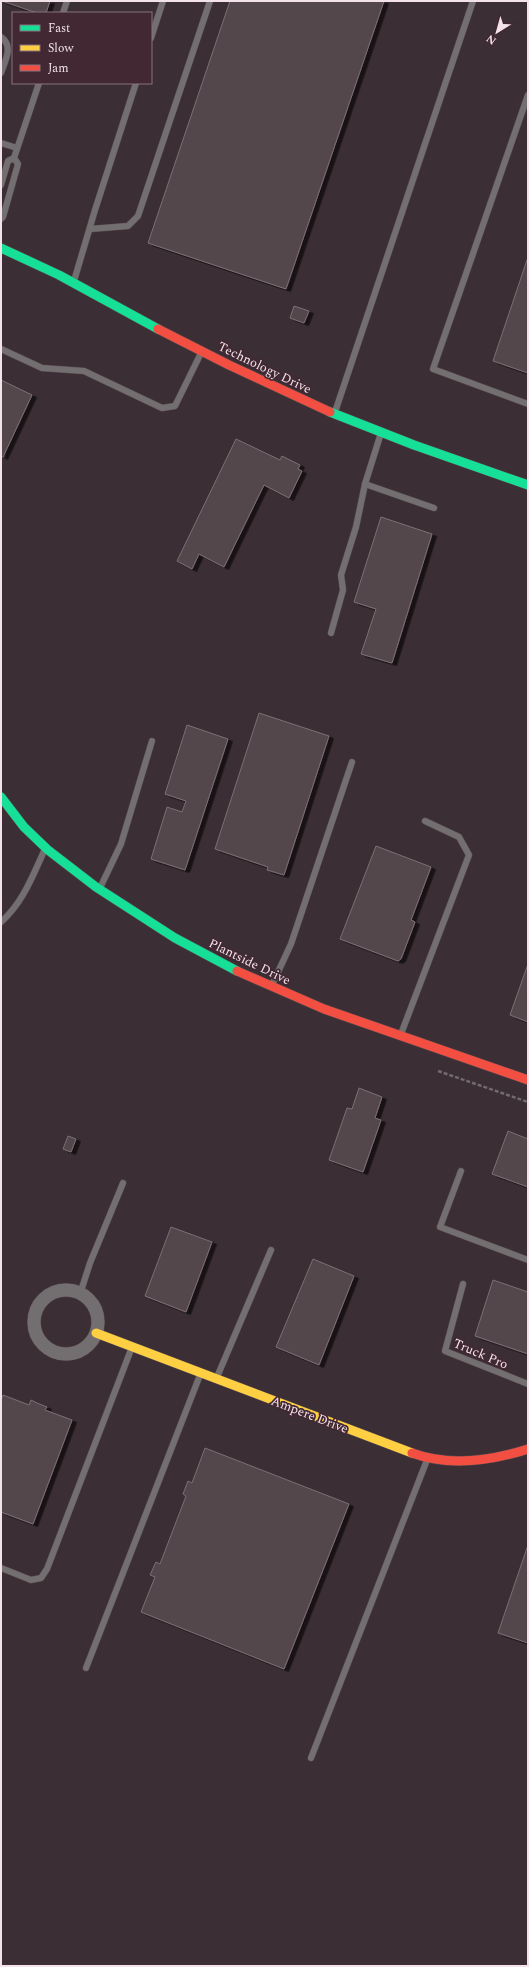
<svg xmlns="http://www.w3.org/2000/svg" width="529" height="1967" viewBox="0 0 529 1967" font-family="Spectral,serif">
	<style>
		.building { fill: #53474c; stroke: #7c6f75; filter: url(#shadow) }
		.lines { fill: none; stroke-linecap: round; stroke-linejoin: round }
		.lane-casing { stroke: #584c51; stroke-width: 7 }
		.street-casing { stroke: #584c51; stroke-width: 14 }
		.fast-casing { stroke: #584c51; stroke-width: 10 }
		.slow-casing { stroke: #584c51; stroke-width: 10 }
		.jam-casing { stroke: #584c51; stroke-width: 10 }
		.path { stroke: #726a6e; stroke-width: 2.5; stroke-dasharray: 4 2; stroke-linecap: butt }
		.lane { stroke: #736e70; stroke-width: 6 }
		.street { stroke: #736e70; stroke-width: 13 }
		.fast { stroke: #16e098; stroke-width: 9 }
		.slow { stroke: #ffcf43; stroke-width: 9 }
		.jam { stroke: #f24e42; stroke-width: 9 }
		.labels { text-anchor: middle; stroke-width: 3.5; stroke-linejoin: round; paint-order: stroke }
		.street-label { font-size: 13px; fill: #f3e2e9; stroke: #412833 }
	</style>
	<defs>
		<filter id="shadow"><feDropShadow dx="4.5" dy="2.5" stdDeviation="0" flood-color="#0009"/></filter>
	</defs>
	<rect width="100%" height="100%" fill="#3b2e34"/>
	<!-- building -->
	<g class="building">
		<path d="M2,1H50L46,13H37Z"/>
		<path d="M230,1H384L286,289L148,243Z"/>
		<path d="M528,257V373L493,361Z"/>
		<path d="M294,306L309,311L304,323L290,318Z"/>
		<path d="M1,380L32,395L3,457L1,456Z"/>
		<path d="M236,439L280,460L282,456L300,465L298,469L302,471L289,498L264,485L224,567L199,554L192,569L177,561Z"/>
		<path d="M381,517L432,534L392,663L361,654L376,609L354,602Z"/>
		<path d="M259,713L329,736L284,875L267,870L268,867L215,849Z"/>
		<path d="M187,725L228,739L185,870L151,859L167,807L182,812L186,801L165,794Z"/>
		<path d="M376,846L431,867L411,920L415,922L401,959L398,961L340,939Z"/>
		<path d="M528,964V1022L510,1015Z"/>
		<path d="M359,1088L382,1097L375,1118L381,1120L363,1172L329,1160L347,1108L352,1109Z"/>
		<path d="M508,1131L528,1139V1187L492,1174Z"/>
		<path d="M68,1136L76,1139L71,1152L63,1149Z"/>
		<path d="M171,1227L212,1242L186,1312L145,1296Z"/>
		<path d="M313,1259L354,1276L319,1365L276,1347Z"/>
		<path d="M493,1280L528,1292V1354L475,1336Z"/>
		<path d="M3,1395L29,1405L31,1400L37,1403L47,1407L45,1410L72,1420L33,1524L1,1512V1400Z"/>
		<path d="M205,1448L349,1504L284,1669L141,1612L155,1577L150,1575L156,1562L160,1564L186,1496L183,1494L188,1481L192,1483Z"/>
		<path d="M528,1545V1643L498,1633Z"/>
	</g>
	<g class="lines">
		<!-- lane casing -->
		<g class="lane-casing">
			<g id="lane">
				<path d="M63,13L67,1"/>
				<path d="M1,37C14,46 5,61 1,73"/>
				<path d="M151,38L163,1"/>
				<path d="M528,95L433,369L528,404"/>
				<path d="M1,143L17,148"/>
				<path d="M1,185L8,161L14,158L39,83"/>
				<path d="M1,219L3,217L18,164L14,158"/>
				<path d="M90,229L128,226L138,216L210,1"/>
				<path d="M74,281L95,210L136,83"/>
				<path d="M1,349L42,368L84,371L162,408L175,406L201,353"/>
				<path d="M335,412L473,1"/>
				<path d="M381,433L365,484L434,508"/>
				<path d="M331,633L343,590L341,575L356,527L365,484"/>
				<path d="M100,888L121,844L152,741"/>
				<path d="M1,922C23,903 33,875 45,849"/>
				<path d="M272,985L291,944L352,762"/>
				<path d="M401,1034L469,855L459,837L425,821"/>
				<path d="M461,1171L440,1227L528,1260"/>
				<path d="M463,1284L445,1351L528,1384"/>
				<path d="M80,1294L90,1263L123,1183"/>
				<path d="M217,1377L271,1250"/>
				<path d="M1,1568L31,1580L41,1578L47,1569L132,1347"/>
				<path d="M86,1668L200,1375"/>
				<path d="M311,1758L427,1460"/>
			</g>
		</g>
		<!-- street casing -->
		<g class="street-casing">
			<circle id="street" cx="66" cy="1322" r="32"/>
		</g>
		<!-- fast casing -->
		<g class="fast-casing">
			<g id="fast">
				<path d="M1,248L59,275L158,329"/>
				<path d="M330,412L414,445L528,485"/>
				<path d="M1,797L24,827L48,850L96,887L175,938L237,971"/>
			</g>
		</g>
		<!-- slow casing -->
		<g class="slow-casing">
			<path id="slow" d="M96,1333L412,1453"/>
		</g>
		<!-- jam casing -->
		<g class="jam-casing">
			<g id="jam">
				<path d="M158,329L229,365L330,412"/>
				<path d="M237,971L324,1009L528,1080"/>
				<path d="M412,1453C450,1467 490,1461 528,1449"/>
			</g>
		</g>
		<!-- path -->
		<path class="path" d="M438,1071L528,1102"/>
		<!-- lane -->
		<use href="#lane" class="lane"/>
		<!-- street -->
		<use href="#street" class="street"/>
		<!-- fast -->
		<use href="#fast" class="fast"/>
		<!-- slow -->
		<use href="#slow" class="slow"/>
		<!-- jam -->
		<use href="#jam" class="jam"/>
	</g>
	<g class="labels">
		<!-- street labels -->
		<g class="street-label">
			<text transform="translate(265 367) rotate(26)" y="5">Technology Drive</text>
			<text transform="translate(250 961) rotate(26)" y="5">Plantside Drive</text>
			<text transform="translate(481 1353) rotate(23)" y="5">Truck Pro</text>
			<text transform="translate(310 1414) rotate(21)" y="5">Ampere Drive</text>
		</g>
	</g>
	<!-- border -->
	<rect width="529" height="1967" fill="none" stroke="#f3e2e9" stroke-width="4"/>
	<!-- legend -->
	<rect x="12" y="12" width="140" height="72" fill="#412833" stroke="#88727c"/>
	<rect x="20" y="25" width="20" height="6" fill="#16e098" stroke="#88727c"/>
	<text x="48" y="32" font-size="12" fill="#f3e2e9">Fast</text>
	<rect x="20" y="45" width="20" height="6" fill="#ffcf43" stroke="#88727c"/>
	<text x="48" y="52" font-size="12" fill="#f3e2e9">Slow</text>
	<rect x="20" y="65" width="20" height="6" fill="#f24e42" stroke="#88727c"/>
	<text x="48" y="72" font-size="12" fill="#f3e2e9">Jam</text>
	<!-- north arrow -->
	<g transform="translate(497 32) rotate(217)" stroke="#412833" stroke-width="3" paint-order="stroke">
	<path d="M0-3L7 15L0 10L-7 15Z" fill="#f3e2e9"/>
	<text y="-6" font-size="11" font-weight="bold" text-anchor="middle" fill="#f3e2e9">N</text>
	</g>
</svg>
